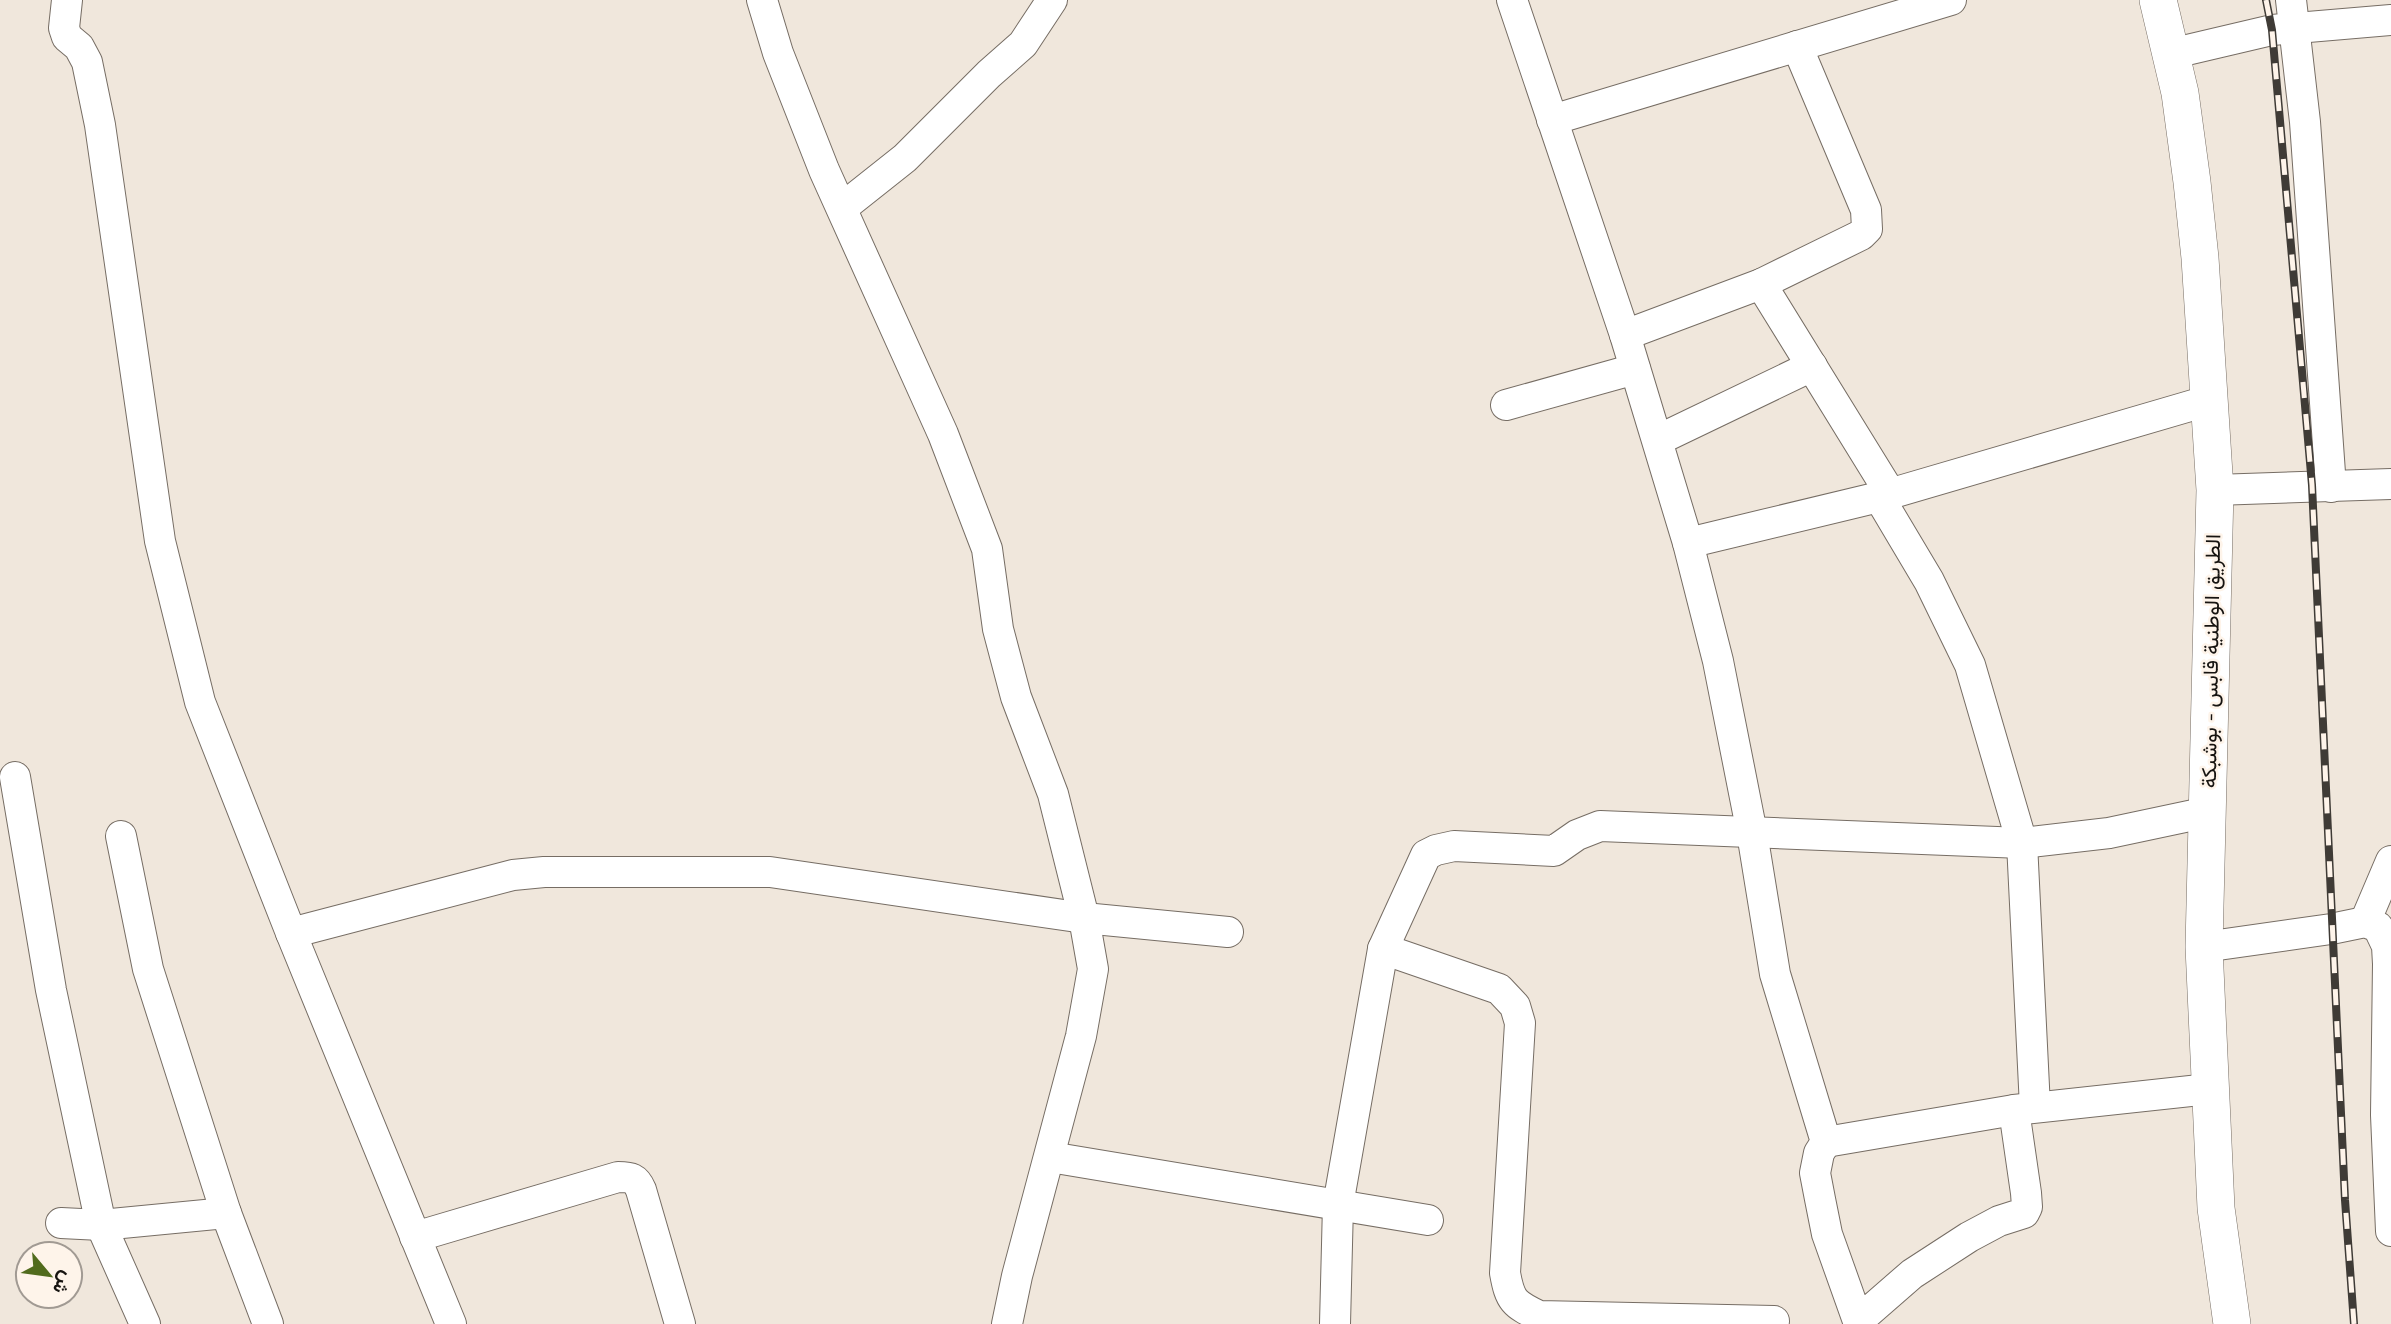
<svg xmlns="http://www.w3.org/2000/svg" width="2391" height="1324" viewBox="0 0 2391 1324" font-family="'Nunito Sans',Vazirmatn,sans-serif">
	<style>
		.lines { fill: none; stroke-linecap: round; stroke-linejoin: round }
		.minor-casing { stroke: #766d64; stroke-width: 32 }
		.major-casing { stroke: #766d64; stroke-width: 38 }
		.minor { stroke: #fff; stroke-width: 30 }
		.major { stroke: #fff; stroke-width: 37 }
		.rail-casing { stroke: #3f3b36; stroke-width: 8 }
		.rail { stroke: #fef4ea; stroke-width: 5; stroke-dasharray: 16; stroke-linecap: butt }
		.labels { text-anchor: middle; stroke-width: 5; stroke-linejoin: round; paint-order: stroke }
		.street-label { font-size: 21px; fill: #161310; stroke: #fef4ea }
	</style>
	<rect width="100%" height="100%" fill="#f0e7dc"/>
	<g class="lines">
		<!-- minor casing -->
		<g class="minor-casing">
			<g id="minor">
				<path d="M67,0L64,28L67,37L79,47L87,62L100,125L160,541L200,702L291,933L451,1324"/>
				<path d="M762,0L778,53L824,170L943,434L987,549L998,629L1016,697L1053,794L1084,918L1093,969L1081,1036L1017,1276L1007,1324"/>
				<path d="M1512,0L1625,335L1688,543L1718,661L1752,833L1775,974L1826,1142L1819,1153L1815,1173L1820,1199L1827,1234L1858,1321L1912,1274L1969,1237L1999,1221L2024,1213L2027,1207L2026,1193L2014,1110"/>
				<path d="M2291,0L2305,122L2331,487"/>
				<path d="M2170,54L2272,30L2391,20"/>
				<path d="M1552,120L1951,0"/>
				<path d="M842,208L905,158L989,74L1023,44L1052,0"/>
				<path d="M1761,284L1890,493"/>
				<path d="M1625,335L1761,284L1861,235L1867,229L1866,210L1797,46"/>
				<path d="M1506,405L1635,369"/>
				<path d="M1658,440L1812,366"/>
				<path d="M2215,490L2391,484"/>
				<path d="M1879,497L1929,581L1970,665L2022,843L2035,1107"/>
				<path d="M1688,543L1879,497L2207,401"/>
				<path d="M15,777L51,990L101,1225L145,1324"/>
				<path d="M121,836L148,969L226,1213L268,1324"/>
				<path d="M2365,922L2391,861"/>
				<path d="M291,933L513,875L544,872H770L1084,918L1228,932"/>
				<path d="M2204,947L2331,929L2365,922L2378,927L2387,946L2388,964L2386,1115L2391,1231"/>
				<path d="M1383,949L1499,989L1515,1006L1520,1023L1505,1273C1510,1301 1514,1304 1539,1316L1774,1321"/>
				<path d="M1826,1142L2014,1110L2209,1089"/>
				<path d="M1050,1157L1428,1220"/>
				<path d="M61,1223L101,1225L226,1213"/>
				<path d="M415,1237L618,1177C631,1177 636,1178 641,1190L680,1324"/>
				<path d="M1335,1324L1338,1205L1383,949L1426,855L1436,850L1454,846L1554,851L1577,835L1600,826L2022,843L2109,833L2208,812"/>
			</g>
		</g>
		<!-- major casing -->
		<g class="major-casing">
			<path id="major" d="M2158,0L2180,93L2192,182L2200,258L2215,490L2204,947L2216,1208L2232,1324"/>
		</g>
		<!-- minor -->
		<use href="#minor" class="minor"/>
		<!-- major -->
		<use href="#major" class="major"/>
		<!-- rail casing -->
		<g class="rail-casing">
			<path id="rail" d="M2266,0L2272,30L2312,485L2345,1200L2354,1324"/>
		</g>
		<!-- rail -->
		<use href="#rail" class="rail"/>
	</g>
	<g class="labels">
		<!-- street labels -->
		<g class="street-label">
			<text transform="translate(2211 661) rotate(-89)" y="7">الطريق الوطنية قابس - بوشبكة</text>
		</g>
	</g>
	<!-- north arrow -->
	<g transform="translate(49 1275) rotate(119)"><circle r="33" fill="#fef4ea" stroke="#a19a93" stroke-width="2"/>
	<path d="M0-5L12 26L0 18L-12 26Z" fill="#516b1d"/>
	<text y="-10" font-size="19" font-weight="bold" text-anchor="middle" fill="#161310">ش</text>
	</g>
</svg>
